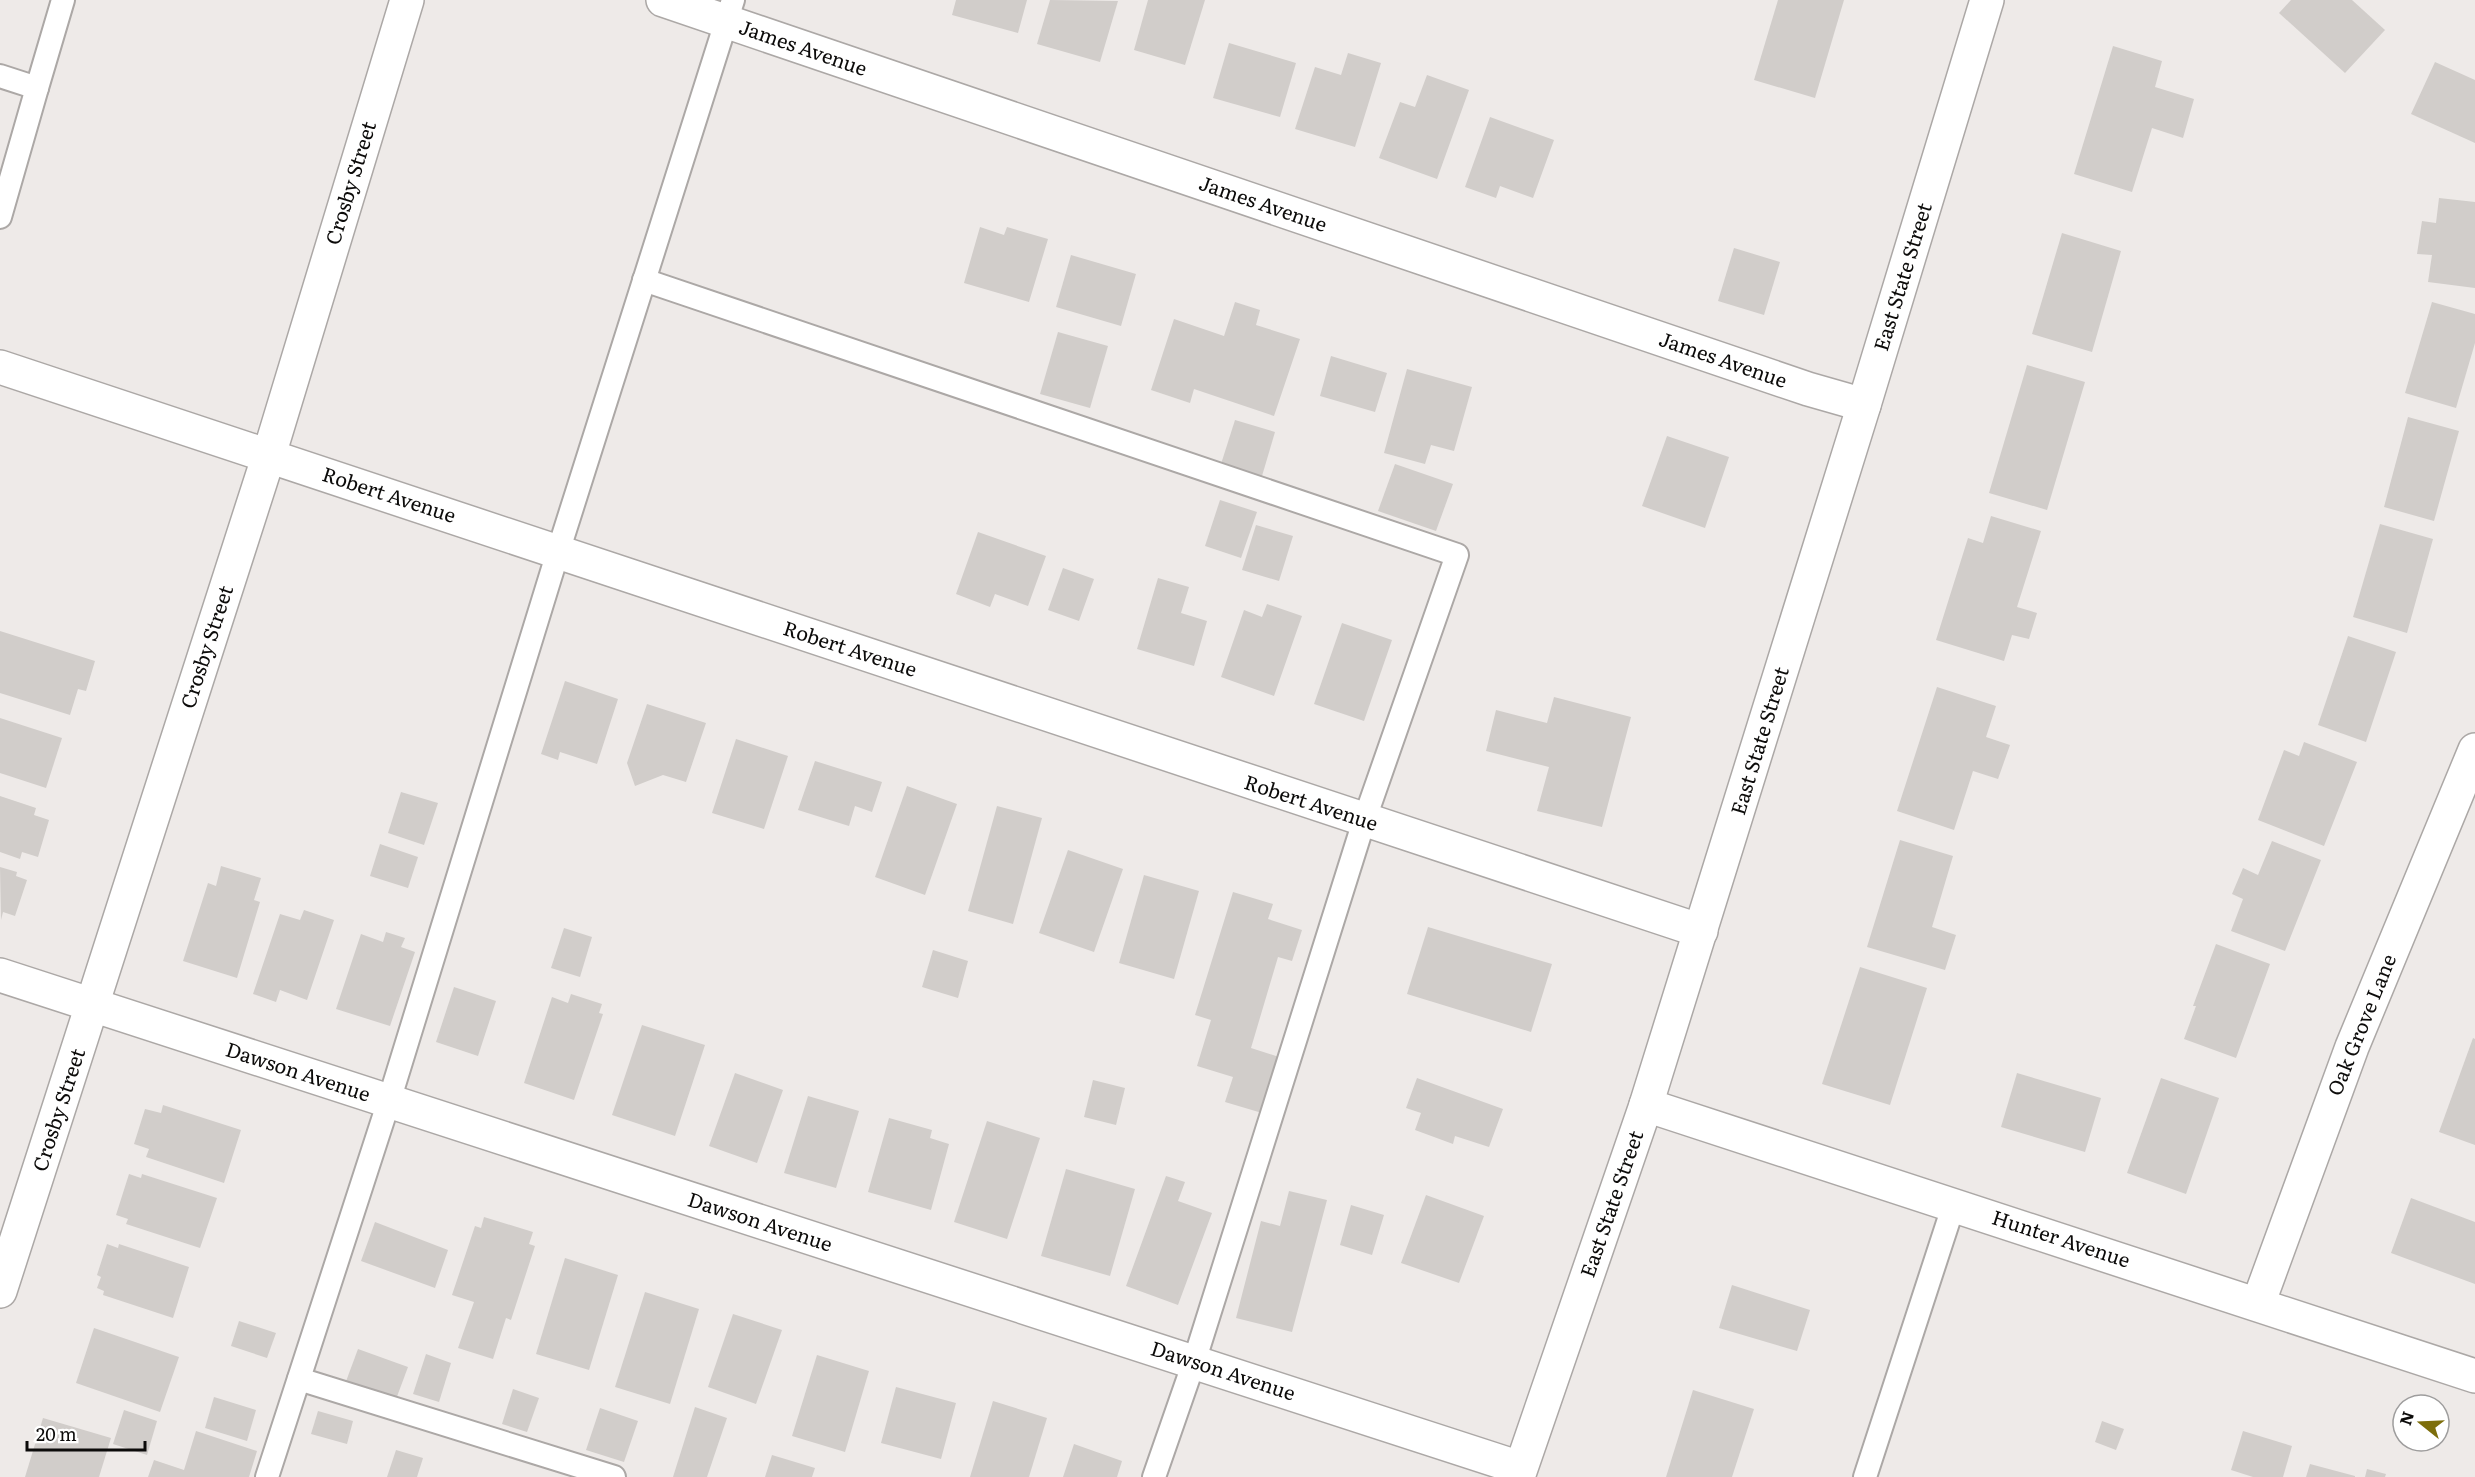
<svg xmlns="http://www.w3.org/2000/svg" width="2475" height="1477" viewBox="0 0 2475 1477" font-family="Literata,serif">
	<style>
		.building { fill: #d1cdca }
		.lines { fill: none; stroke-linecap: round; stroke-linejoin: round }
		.lane-casing { stroke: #aca8a6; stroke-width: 26 }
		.street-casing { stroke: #aca8a6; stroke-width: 36 }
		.primary-casing { stroke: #aca8a6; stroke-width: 36 }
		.lane { stroke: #fff; stroke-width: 22 }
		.street { stroke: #fff; stroke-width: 33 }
		.primary { stroke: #fff; stroke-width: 33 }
		.labels { text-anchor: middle; stroke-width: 4.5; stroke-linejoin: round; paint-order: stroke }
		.street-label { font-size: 20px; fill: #0c0b0a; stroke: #fff }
	</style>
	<rect width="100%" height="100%" fill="#eeeae8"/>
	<!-- building -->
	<g class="building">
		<path d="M956,0H1027L1018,33L952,15Z"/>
		<path d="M1050,0L1118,1L1100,62L1037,44Z"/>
		<path d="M1148,0H1205L1185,65L1134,50Z"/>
		<path d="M1778,0H1844L1815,98L1754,80Z"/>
		<path d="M2291,0H2352L2385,30L2345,73L2279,13Z"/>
		<path d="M1229,43L1296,63L1280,117L1213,98Z"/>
		<path d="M2113,46L2162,61L2155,87L2194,99L2183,138L2152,128L2132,192L2074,174Z"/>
		<path d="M1348,53L1381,63L1355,147L1295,129L1315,67L1341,75Z"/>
		<path d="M2435,62L2475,80V143L2411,114Z"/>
		<path d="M1427,75L1469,90L1437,179L1379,158L1400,102L1415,107Z"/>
		<path d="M1490,117L1554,140L1533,198L1500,186L1496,198L1465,187Z"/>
		<path d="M2439,198L2475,202V288L2428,282L2432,255L2417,254L2422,221L2436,223Z"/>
		<path d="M980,227L1004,235L1007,227L1048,239L1029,302L964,283Z"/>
		<path d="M2062,233L2121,251L2092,352L2032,334Z"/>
		<path d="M1734,248L1780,262L1764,315L1718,301Z"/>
		<path d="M1071,255L1136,274L1121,326L1056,307Z"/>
		<path d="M1235,302L1260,310L1256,325L1300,339L1274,416L1194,389L1190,403L1151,390L1174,319L1224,336Z"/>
		<path d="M2432,302L2475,314V343L2456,408L2405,393Z"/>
		<path d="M1058,332L1108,346L1090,408L1040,394Z"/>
		<path d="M1331,356L1387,373L1375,412L1320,396Z"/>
		<path d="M2027,365L2085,382L2047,510L1989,493Z"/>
		<path d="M1407,369L1472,387L1454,451L1431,445L1425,464L1384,453Z"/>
		<path d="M2408,417L2459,431L2434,521L2384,507Z"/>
		<path d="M1235,420L1275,432L1262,476L1221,464Z"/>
		<path d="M1667,436L1729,457L1705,528L1642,506Z"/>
		<path d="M1395,464L1453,484L1436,531L1378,511Z"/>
		<path d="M1220,500L1257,512L1241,558L1205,546Z"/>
		<path d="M1991,516L2041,531L2017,607L2037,613L2029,639L2012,635L2004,661L1936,640L1968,538L1983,543Z"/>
		<path d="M2380,524L2433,539L2407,633L2353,617Z"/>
		<path d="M1256,525L1293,536L1279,581L1242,570Z"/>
		<path d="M978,532L1046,556L1028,606L995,594L990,607L956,594Z"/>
		<path d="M1063,568L1094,579L1079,621L1048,610Z"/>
		<path d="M1158,578L1189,587L1181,613L1207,621L1194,666L1137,649Z"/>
		<path d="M1267,604L1302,616L1274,696L1221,677L1244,610L1262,617Z"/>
		<path d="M1342,623L1392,640L1364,721L1314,704Z"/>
		<path d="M0,631L95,661L86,691L78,689L70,715L0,693Z"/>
		<path d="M2348,636L2396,652L2366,742L2318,725Z"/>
		<path d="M565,681L618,699L597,764L560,752L558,760L541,754Z"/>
		<path d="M1937,687L1996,706L1986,737L2010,745L1998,779L1973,771L1954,830L1897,811Z"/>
		<path d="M1554,697L1631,717L1602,827L1537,811L1549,767L1486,751L1496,710L1547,723Z"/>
		<path d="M647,704L706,723L686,782L663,775L635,786L627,763Z"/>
		<path d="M0,718L62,738L46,788L0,773Z"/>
		<path d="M736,739L788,756L764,829L712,813Z"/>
		<path d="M2304,742L2357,762L2324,846L2258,820L2284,750L2299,756Z"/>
		<path d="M815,761L882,782L872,812L855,806L849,826L798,810Z"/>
		<path d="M907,786L957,804L925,895L875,877Z"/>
		<path d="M401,792L438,803L424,845L388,833Z"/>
		<path d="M0,796L36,808L34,815L49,820L38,857L22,852L20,859L0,852Z"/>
		<path d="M997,806L1042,818L1013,924L968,911Z"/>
		<path d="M1900,840L1953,856L1932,927L1956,935L1945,970L1867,947Z"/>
		<path d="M2272,841L2321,860L2285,951L2231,931L2243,899L2232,894L2243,868L2258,875Z"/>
		<path d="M380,844L418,857L408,888L370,876Z"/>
		<path d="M1068,850L1123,869L1094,952L1039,933Z"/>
		<path d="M221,866L261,878L254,900L260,902L237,978L183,961L208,883L216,886Z"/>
		<path d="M0,867L17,872L16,876L27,880L15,916L3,912L1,920Z"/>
		<path d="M1144,875L1199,891L1174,979L1119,963Z"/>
		<path d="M1233,892L1273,904L1268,919L1302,930L1292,961L1278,957L1251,1048L1279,1057L1262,1113L1225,1102L1233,1077L1197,1066L1211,1020L1195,1015Z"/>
		<path d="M304,910L334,920L307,1000L280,990L276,1002L253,994L280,914L300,920Z"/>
		<path d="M1428,927L1552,964L1531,1032L1407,994Z"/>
		<path d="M564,928L592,937L580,977L551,968Z"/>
		<path d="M386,932L405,938L401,947L415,952L390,1026L336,1009L361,934L383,942Z"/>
		<path d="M2216,944L2270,964L2236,1058L2184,1039L2196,1006H2193Z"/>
		<path d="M933,950L968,961L958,998L922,987Z"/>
		<path d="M1860,967L1927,988L1890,1105L1822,1084Z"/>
		<path d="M454,987L496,1001L478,1056L436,1042Z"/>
		<path d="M571,994L602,1004L599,1013L603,1014L574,1100L524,1083L552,997L568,1003Z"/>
		<path d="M642,1025L705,1045L675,1136L612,1115Z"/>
		<path d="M2473,1038L2475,1039V1145L2439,1132Z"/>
		<path d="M735,1073L783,1090L757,1163L709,1146Z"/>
		<path d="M2017,1073L2101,1098L2085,1152L2001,1127Z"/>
		<path d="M1417,1078L1503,1109L1489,1147L1455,1136L1453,1144L1415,1130L1421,1113L1406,1108Z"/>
		<path d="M2161,1078L2219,1098L2186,1194L2127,1173Z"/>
		<path d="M1093,1080L1125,1088L1116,1125L1084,1117Z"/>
		<path d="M808,1096L859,1111L836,1188L784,1173Z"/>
		<path d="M163,1105L241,1130L224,1183L146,1157L149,1149L134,1144L145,1109L161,1113Z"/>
		<path d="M889,1118L932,1130L930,1138L949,1144L931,1210L868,1192Z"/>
		<path d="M987,1121L1040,1138L1007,1239L954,1222Z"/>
		<path d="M1066,1169L1135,1189L1110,1276L1041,1256Z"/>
		<path d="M129,1174L141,1178L142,1174L217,1198L200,1248L126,1224L128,1219L116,1215Z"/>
		<path d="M1166,1176L1185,1182L1178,1201L1212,1213L1178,1305L1126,1286Z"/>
		<path d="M1289,1191L1327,1200L1292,1332L1236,1318L1261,1221L1280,1226Z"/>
		<path d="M1426,1195L1484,1216L1459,1283L1401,1263Z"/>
		<path d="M2411,1198L2475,1222V1284L2391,1253Z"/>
		<path d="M1351,1205L1384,1215L1372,1255L1340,1245Z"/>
		<path d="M484,1217L533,1232L529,1244L535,1246L511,1320L506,1318L493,1359L458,1348L474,1302L452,1295L475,1226L481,1228Z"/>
		<path d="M375,1222L448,1250L435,1288L361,1261Z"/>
		<path d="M107,1244L118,1248L119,1244L189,1267L173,1318L103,1295L104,1291L97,1288L101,1277L97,1275Z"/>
		<path d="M565,1258L618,1275L589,1370L536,1354Z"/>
		<path d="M1732,1285L1810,1310L1797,1351L1719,1328Z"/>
		<path d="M645,1292L699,1309L670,1404L615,1387Z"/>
		<path d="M733,1314L782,1330L756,1404L708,1387Z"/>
		<path d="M239,1321L276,1333L267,1358L231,1346Z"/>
		<path d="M94,1328L179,1357L160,1412L76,1383Z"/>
		<path d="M358,1349L408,1367L395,1402L345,1384Z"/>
		<path d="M426,1354L451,1363L439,1402L413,1394Z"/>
		<path d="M817,1355L869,1371L845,1452L792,1436Z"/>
		<path d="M896,1387L956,1403L941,1459L881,1443Z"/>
		<path d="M513,1389L539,1398L527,1432L502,1424Z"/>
		<path d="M1693,1390L1754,1409L1732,1477H1666Z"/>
		<path d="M214,1397L256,1410L247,1441L205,1428Z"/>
		<path d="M993,1401L1047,1418L1029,1477H970Z"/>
		<path d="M695,1407L727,1418L707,1477H673Z"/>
		<path d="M600,1408L638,1421L624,1462L586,1450Z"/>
		<path d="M124,1410L157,1421L147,1455L113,1444Z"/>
		<path d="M318,1411L353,1421L347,1444L311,1434Z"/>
		<path d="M43,1418L111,1438L99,1477H25Z"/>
		<path d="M2102,1421L2124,1429L2116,1450L2095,1442Z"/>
		<path d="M196,1431L257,1451L249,1477H148L154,1460L184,1470Z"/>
		<path d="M2243,1431L2292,1446L2283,1477H2253L2231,1470Z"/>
		<path d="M1074,1444L1122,1461L1117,1477H1063Z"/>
		<path d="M396,1450L423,1458L417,1477H387Z"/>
		<path d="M772,1455L815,1468L812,1477H765Z"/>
		<path d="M2310,1464L2355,1476V1477H2306Z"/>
		<path d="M2367,1469L2386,1474L2385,1477H2365Z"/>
	</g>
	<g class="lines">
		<!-- lane casing -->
		<g class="lane-casing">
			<g id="lane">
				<path d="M0,76L37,88L0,217"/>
				<path d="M37,88L63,0"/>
				<path d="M644,280L1457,555L1364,821L1194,1362L1154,1477"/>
				<path d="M299,1379L614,1477"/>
				<path d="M267,1477L389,1101L558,552L733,0"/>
				<path d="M1865,1477L1954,1204"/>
			</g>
		</g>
		<!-- street casing -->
		<g class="street-casing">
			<g id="street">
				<path d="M663,0L1808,389L1864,405"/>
				<path d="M0,367L1701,931"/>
				<path d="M0,975L1520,1468"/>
				<path d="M1646,1105L2475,1376"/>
				<path d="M0,1291L269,455L407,0"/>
				<path d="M2258,1304L2352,1047L2475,750"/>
			</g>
		</g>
		<!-- primary casing -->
		<g class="primary-casing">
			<path id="primary" d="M1518,1477L1646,1105L1864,405L1987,0"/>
		</g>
		<!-- lane -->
		<use href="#lane" class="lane"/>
		<!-- street -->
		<use href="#street" class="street"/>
		<!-- primary -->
		<use href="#primary" class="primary"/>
	</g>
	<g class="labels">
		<!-- street labels -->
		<g class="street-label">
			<text transform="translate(803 48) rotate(19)" y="7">James Avenue</text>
			<text transform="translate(351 183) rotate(-73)" y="7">Crosby Street</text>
			<text transform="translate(1263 204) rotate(19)" y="7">James Avenue</text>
			<text transform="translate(1903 277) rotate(-73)" y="7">East State Street</text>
			<text transform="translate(1723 360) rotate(19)" y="7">James Avenue</text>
			<text transform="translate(389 495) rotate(18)" y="7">Robert Avenue</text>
			<text transform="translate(207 647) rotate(-72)" y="7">Crosby Street</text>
			<text transform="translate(850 649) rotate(18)" y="7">Robert Avenue</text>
			<text transform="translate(1760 741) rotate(-73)" y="7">East State Street</text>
			<text transform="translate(1311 803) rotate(18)" y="7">Robert Avenue</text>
			<text transform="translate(2362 1025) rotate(-68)" y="7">Oak Grove Lane</text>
			<text transform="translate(298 1072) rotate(18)" y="7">Dawson Avenue</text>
			<text transform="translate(59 1110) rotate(-72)" y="7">Crosby Street</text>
			<text transform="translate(1612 1204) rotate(-71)" y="7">East State Street</text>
			<text transform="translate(760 1222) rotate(18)" y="7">Dawson Avenue</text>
			<text transform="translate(2061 1239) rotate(18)" y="7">Hunter Avenue</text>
			<text transform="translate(1223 1371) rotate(18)" y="7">Dawson Avenue</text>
		</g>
	</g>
	<!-- north arrow -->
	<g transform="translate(2421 1423) rotate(288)"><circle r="28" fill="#ffffff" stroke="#9e9d9d" stroke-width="1.5"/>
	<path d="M0-4.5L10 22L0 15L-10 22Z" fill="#7d6e0b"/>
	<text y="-9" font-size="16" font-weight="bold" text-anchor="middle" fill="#0c0b0a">N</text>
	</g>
	<!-- scale -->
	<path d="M27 1441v9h118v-9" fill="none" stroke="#0c0b0a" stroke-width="3"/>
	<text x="36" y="1441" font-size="18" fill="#0c0b0a" stroke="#ffffff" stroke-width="4.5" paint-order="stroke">20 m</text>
</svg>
